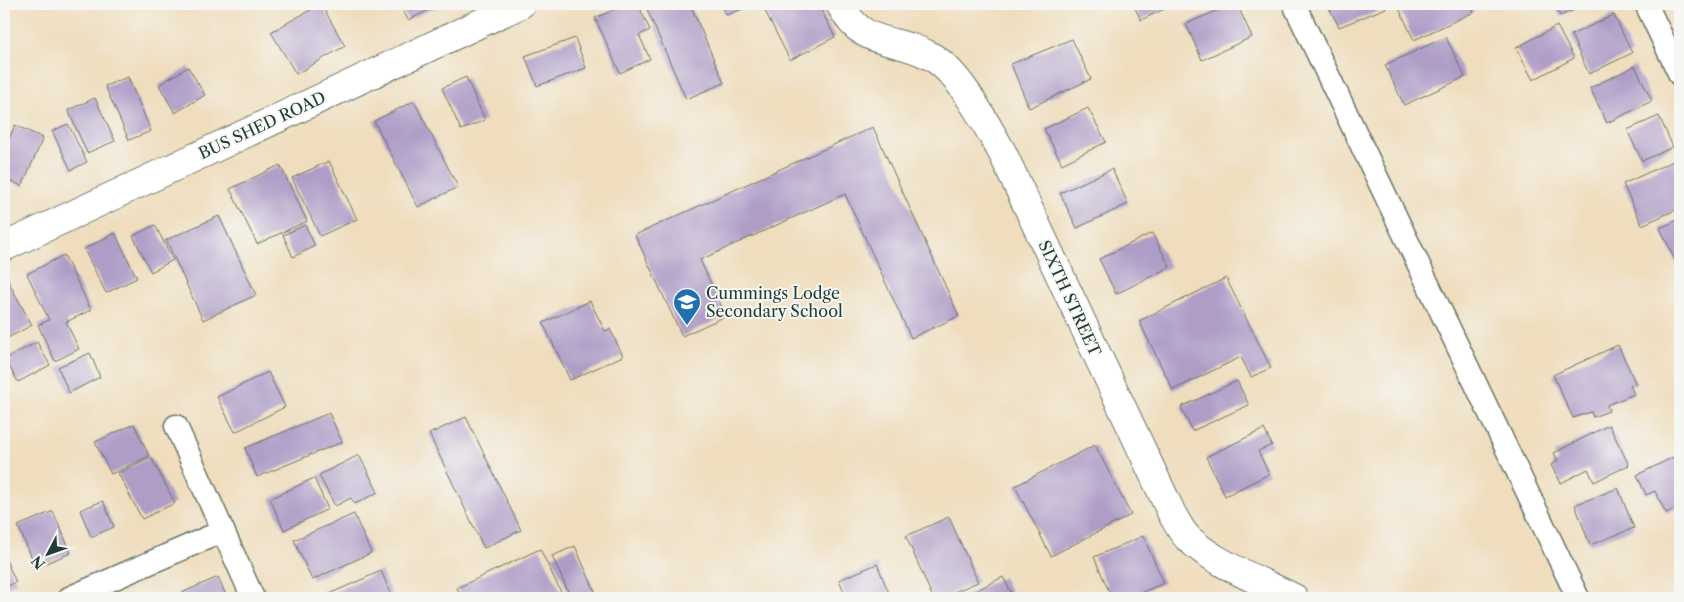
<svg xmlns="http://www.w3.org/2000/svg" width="1684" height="602" viewBox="0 0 1684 602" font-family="'Libre Caslon Text',serif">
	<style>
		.building { fill: #af9dc7 }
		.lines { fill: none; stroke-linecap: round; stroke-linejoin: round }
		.minor-casing { stroke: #687564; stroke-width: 25 }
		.tertiary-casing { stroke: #687564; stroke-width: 30 }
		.minor { stroke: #fff; stroke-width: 22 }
		.tertiary { stroke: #fff; stroke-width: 28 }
		.labels { text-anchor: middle; stroke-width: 4; stroke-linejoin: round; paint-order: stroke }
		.street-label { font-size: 16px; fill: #1f3d34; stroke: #f6f6f2 }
		.poi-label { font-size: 16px; fill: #1f3d34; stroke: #f6f6f2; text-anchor: start }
	</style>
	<rect width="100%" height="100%" fill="#f6f6f2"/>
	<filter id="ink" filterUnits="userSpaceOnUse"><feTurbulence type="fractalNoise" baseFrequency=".02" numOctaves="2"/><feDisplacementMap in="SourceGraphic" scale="10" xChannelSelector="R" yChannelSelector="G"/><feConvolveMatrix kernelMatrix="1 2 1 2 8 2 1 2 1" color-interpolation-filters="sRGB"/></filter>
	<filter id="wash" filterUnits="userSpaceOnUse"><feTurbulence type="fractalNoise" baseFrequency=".0096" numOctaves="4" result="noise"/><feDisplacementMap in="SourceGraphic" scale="20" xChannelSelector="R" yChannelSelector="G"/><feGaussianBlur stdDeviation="1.12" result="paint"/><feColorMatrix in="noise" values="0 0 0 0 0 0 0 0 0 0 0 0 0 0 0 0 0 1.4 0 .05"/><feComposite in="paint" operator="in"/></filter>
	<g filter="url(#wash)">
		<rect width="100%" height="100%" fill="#efddbd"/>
		<g id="blocks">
			<!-- building -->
			<g class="building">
				<path d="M321,4L345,46L296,74L271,32Z"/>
				<path d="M400,4H442L408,20Z"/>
				<path d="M627,4H638L650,30L639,35L650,59L620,73L595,18Z"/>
				<path d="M649,4H690L724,83L686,99L645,5Z"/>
				<path d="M721,4H756L726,15Z"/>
				<path d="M775,4H818L835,37L790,60L764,9Z"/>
				<path d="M1133,4H1175L1141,20Z"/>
				<path d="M1232,4H1237L1252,37L1202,60L1186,24Z"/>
				<path d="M1327,4H1384L1386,8L1339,27Z"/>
				<path d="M1397,4H1470L1474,12L1414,40Z"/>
				<path d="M1554,4H1586L1560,16Z"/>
				<path d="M1614,15L1632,53L1589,74L1571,35Z"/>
				<path d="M1557,26L1574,58L1533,80L1516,48Z"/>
				<path d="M1446,37L1465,77L1404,105L1385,65Z"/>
				<path d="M575,38L586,68L537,86L525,56Z"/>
				<path d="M1072,39L1091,79L1029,108L1011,64Z"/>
				<path d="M1635,66L1652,101L1607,123L1590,88Z"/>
				<path d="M188,67L205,95L175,113L159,85Z"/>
				<path d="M128,77L151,131L129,140L105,86Z"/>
				<path d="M466,77L485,120L461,130L442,88Z"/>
				<path d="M95,98L115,141L87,153L68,110Z"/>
				<path d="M414,101L458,187L418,207L374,121Z"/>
				<path d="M1088,108L1106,142L1062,164L1044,129Z"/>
				<path d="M1659,116L1673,147L1642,161L1627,130Z"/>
				<path d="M68,124L87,162L71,170L52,131Z"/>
				<path d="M15,125L43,138L22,186L4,178V150Z"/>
				<path d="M873,127L959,316L911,338L845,194L700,260L726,316L682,336L635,235Z"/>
				<path d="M1680,158V208L1642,225L1623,184Z"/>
				<path d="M329,161L357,219L320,236L292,178Z"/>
				<path d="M280,165L307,221L257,244L230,189Z"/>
				<path d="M1112,169L1128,204L1077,228L1060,193Z"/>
				<path d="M219,216L256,295L203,320L166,240Z"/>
				<path d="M1680,219V271L1660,228Z"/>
				<path d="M155,225L173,260L151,272L133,236Z"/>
				<path d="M305,225L315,246L293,257L283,235Z"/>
				<path d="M115,233L137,278L106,293L84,249Z"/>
				<path d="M1152,233L1170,267L1116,294L1099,259Z"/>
				<path d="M64,255L91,310L66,322L79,349L55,361L38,325L49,320L27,274Z"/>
				<path d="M6,278L32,325L4,340V280Z"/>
				<path d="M1226,278L1271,368L1251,377L1241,357L1173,390L1139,321Z"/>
				<path d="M590,301L605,331L610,329L623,356L570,380L543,323Z"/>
				<path d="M37,342L50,365L18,382L5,359Z"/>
				<path d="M1618,345L1636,384L1630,385L1634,394L1607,405L1609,411L1593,417L1591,412L1573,418L1553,375Z"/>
				<path d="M90,353L100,377L69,393L58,367Z"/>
				<path d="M268,372L285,407L235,432L217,397Z"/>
				<path d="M1237,381L1249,405L1192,431L1181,407Z"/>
				<path d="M329,413L342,442L257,477L245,448Z"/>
				<path d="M466,417L521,530L484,548L429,434Z"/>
				<path d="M134,424L149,456L111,474L95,442Z"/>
				<path d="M1609,425L1629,465L1594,482L1588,469L1561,483L1551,465L1558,461L1554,453Z"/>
				<path d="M1264,429L1272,445L1258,451L1269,474L1225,496L1206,457Z"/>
				<path d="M1095,445L1131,515L1051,556L1015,486Z"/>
				<path d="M1680,454V507L1666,513L1655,491L1646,495L1637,475Z"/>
				<path d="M359,455L378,492L355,504L351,498L335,506L319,475Z"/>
				<path d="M151,457L175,503L142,519L118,473Z"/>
				<path d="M314,478L328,509L284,530L270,499Z"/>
				<path d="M1618,488L1634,528L1590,545L1575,505Z"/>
				<path d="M103,501L114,527L91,537L80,510Z"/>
				<path d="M53,511L71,553L36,567L18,526Z"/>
				<path d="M354,514L371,553L312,580L294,540Z"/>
				<path d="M949,517L978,582L940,598H933L906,536Z"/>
				<path d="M1143,536L1164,583L1128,598H1112L1094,557Z"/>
				<path d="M575,546L598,598H571L552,556Z"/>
				<path d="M540,549L564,598H462L457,588Z"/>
				<path d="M4,556L16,582L4,588Z"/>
				<path d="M877,564L891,598H847L839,580Z"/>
				<path d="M381,571L393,598H320Z"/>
				<path d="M218,577L227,598H170Z"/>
				<path d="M1003,577L1014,598H961Z"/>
			</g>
		</g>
	</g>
	<g filter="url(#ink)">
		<use href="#blocks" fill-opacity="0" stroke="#687564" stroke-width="1"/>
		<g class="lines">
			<!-- minor casing -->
			<g class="minor-casing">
				<g id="minor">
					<path d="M1294,4L1578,598"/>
					<path d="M1646,4L1680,75"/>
					<path d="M176,426L253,598"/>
					<path d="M69,598L223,531"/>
				</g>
			</g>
			<!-- tertiary casing -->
			<g class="tertiary-casing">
				<g id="tertiary">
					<path d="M840,4C863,50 895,35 932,57C961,74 985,123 1002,152L1172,514C1177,522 1181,532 1189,539C1214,563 1262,582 1294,598"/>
					<path d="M4,247L521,4"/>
				</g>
			</g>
			<!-- minor -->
			<use href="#minor" class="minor"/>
			<!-- tertiary -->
			<use href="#tertiary" class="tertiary"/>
		</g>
	</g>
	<!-- icons -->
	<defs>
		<g id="school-pin" transform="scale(1.4375)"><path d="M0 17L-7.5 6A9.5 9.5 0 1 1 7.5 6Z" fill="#1f6fb2" stroke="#f6f6f2"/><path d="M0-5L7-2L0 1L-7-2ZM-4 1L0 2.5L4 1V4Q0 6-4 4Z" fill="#fff"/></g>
	</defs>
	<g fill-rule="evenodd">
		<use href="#school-pin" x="687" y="302"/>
	</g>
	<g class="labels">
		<!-- street labels -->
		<g class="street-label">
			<text transform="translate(262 125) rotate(-25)" y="6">BUS SHED ROAD</text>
			<text transform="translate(1070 298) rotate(65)" y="6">SIXTH STREET</text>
		</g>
		<!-- poi labels -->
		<g class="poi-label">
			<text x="706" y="299">Cummings Lodge<tspan x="706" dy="18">Secondary School</tspan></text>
		</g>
	</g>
	<!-- margin -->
	<rect width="1684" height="602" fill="none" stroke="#f6f6f2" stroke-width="20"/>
	<!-- north arrow -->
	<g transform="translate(48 554) rotate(229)" stroke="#f6f6f2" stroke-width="4" paint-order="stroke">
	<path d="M0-4L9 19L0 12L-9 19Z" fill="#1f3d34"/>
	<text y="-8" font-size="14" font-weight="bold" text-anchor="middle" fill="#1f3d34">N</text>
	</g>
</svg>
